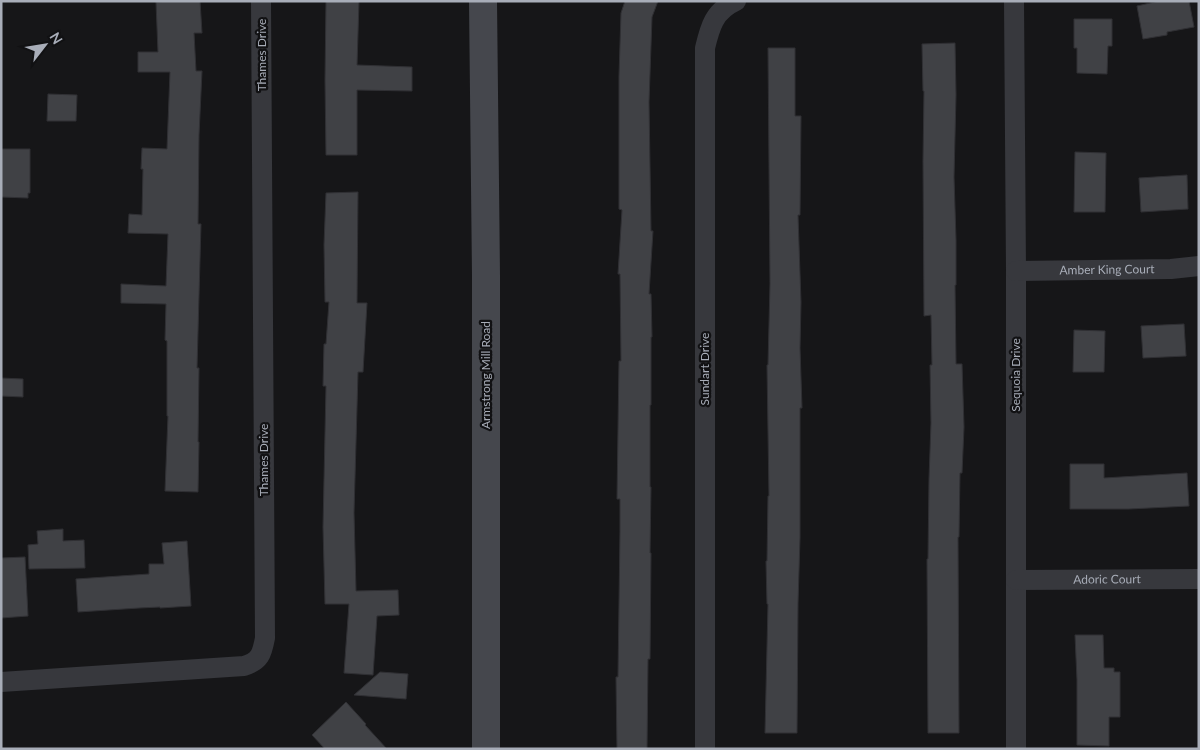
<svg xmlns="http://www.w3.org/2000/svg" width="1200" height="750" viewBox="0 0 1200 750" font-family="Lato,sans-serif">
	<style>
		.building { fill: #404145; stroke: #303034 }
		.lines { fill: none; stroke-linecap: round; stroke-linejoin: round }
		.minor { stroke: #37383d; stroke-width: 20 }
		.secondary { stroke: #45474d; stroke-width: 28 }
		.labels { text-anchor: middle; stroke-width: 4.5; stroke-linejoin: round; paint-order: stroke }
		.street-label { font-size: 12px; fill: #a8adb8; stroke: #111113 }
	</style>
	<rect width="100%" height="100%" fill="#161618"/>
	<!-- building -->
	<g class="building">
		<path d="M169,1H200L202,33H194L196,71H202L199,135L198,224H201L197,368H199L198,442H199L198,492L165,491L168,416H167V341L165,340L166,304L121,303V284L166,286L168,234L128,233L129,214L142,215L143,169H141L142,148L167,149L170,72H138V52H158L156,2Z"/>
		<path d="M326,1H359L357,65L412,67V91L357,90V155H326L325,80Z"/>
		<path d="M625,1H658L652,17L649,102L651,231H653L649,294H651L652,337H651V405H650V487H651L650,553H651L650,659H648L647,749H617L616,677H618L620,531V499H617L619,361H621L620,274H618L622,210L619,209V76L621,13Z"/>
		<path d="M1159,1H1189L1194,27L1167,32V35L1143,39L1137,6Z"/>
		<path d="M1074,19H1112V46H1108L1107,74L1077,73V48H1074Z"/>
		<path d="M955,43L956,95L954,177L956,240V285H955L956,364H962L964,427L962,473H960L959,537H958L959,733H928L927,559H928L929,479L931,423L930,365H932L931,315L924,316L923,161L924,91H923L922,44Z"/>
		<path d="M768,48H795V116H801L800,215H798L801,302L800,348L802,408H800V538L798,603L797,733H765L768,604H767L766,561H767L768,496H769L767,365H768L770,284Z"/>
		<path d="M48,94L77,95L76,121H47Z"/>
		<path d="M1,149H30V193H28V198L1,197Z"/>
		<path d="M1075,152L1106,153L1105,212H1074Z"/>
		<path d="M1187,175L1188,209L1141,212L1139,178Z"/>
		<path d="M358,192L357,303H367L363,372H358L354,513L356,591L398,590L399,615L377,616L373,675L344,673L349,604H325L323,527L326,386H323L324,344H326L329,302H325L324,245L326,193Z"/>
		<path d="M1184,324L1186,356L1143,358L1141,326Z"/>
		<path d="M1074,330L1105,331L1104,372H1073Z"/>
		<path d="M1,378L23,379V397L1,396Z"/>
		<path d="M1070,464H1104V478L1187,473L1189,506L1129,509H1070Z"/>
		<path d="M63,529V541L84,540L85,568L29,569L28,545L38,544L37,531Z"/>
		<path d="M187,541L191,606L160,608V607L139,608L78,612L76,579L149,574V564H164L162,543Z"/>
		<path d="M25,557L28,616L1,618V558Z"/>
		<path d="M1075,635H1103L1104,668H1114V672H1120V717H1109V746L1077,745V680Z"/>
		<path d="M380,672L408,674L406,699L354,695Z"/>
		<path d="M346,702L366,724L365,725L387,749H325L312,735Z"/>
	</g>
	<g class="lines">
		<!-- minor -->
		<g class="minor">
			<path d="M1014,1L1016,271V749"/>
			<path id="s1" d="M1016,271L1171,269L1199,266"/>
			<path id="s2" d="M1016,580L1199,579"/>
			<path d="M1,682L244,666C260,661 262,654 265,638L261,1"/>
			<path d="M705,749V48C710,27 714,11 736,1"/>
		</g>
		<!-- secondary -->
		<path class="secondary" d="M483,1L486,276V749"/>
	</g>
	<g class="labels">
		<!-- street labels -->
		<g class="street-label">
			<text transform="translate(262 55) rotate(-90)" y="4">Thames Drive</text>
			<text dy="4" stroke="none"><textPath href="#s1" startOffset="91">Amber King Court</textPath></text>
			<text transform="translate(705 369) rotate(-90)" y="4">Sundart Drive</text>
			<text transform="translate(486 375) rotate(-90)" y="4">Armstrong Mill Road</text>
			<text transform="translate(1016 375) rotate(-90)" y="4">Sequoia Drive</text>
			<text transform="translate(264 460) rotate(-90)" y="4">Thames Drive</text>
			<text dy="4" stroke="none"><textPath href="#s2" startOffset="91">Adoric Court</textPath></text>
		</g>
	</g>
	<!-- border -->
	<rect width="1200" height="750" fill="none" stroke="#a8adb8" stroke-width="5"/>
	<!-- north arrow -->
	<g transform="translate(45 45) rotate(59)" stroke="#111113" stroke-width="4" paint-order="stroke">
	<path d="M0-4L9 19L0 12L-9 19Z" fill="#a8adb8"/>
	<text y="-8" font-size="14" font-weight="bold" text-anchor="middle" fill="#a8adb8">N</text>
	</g>
</svg>
